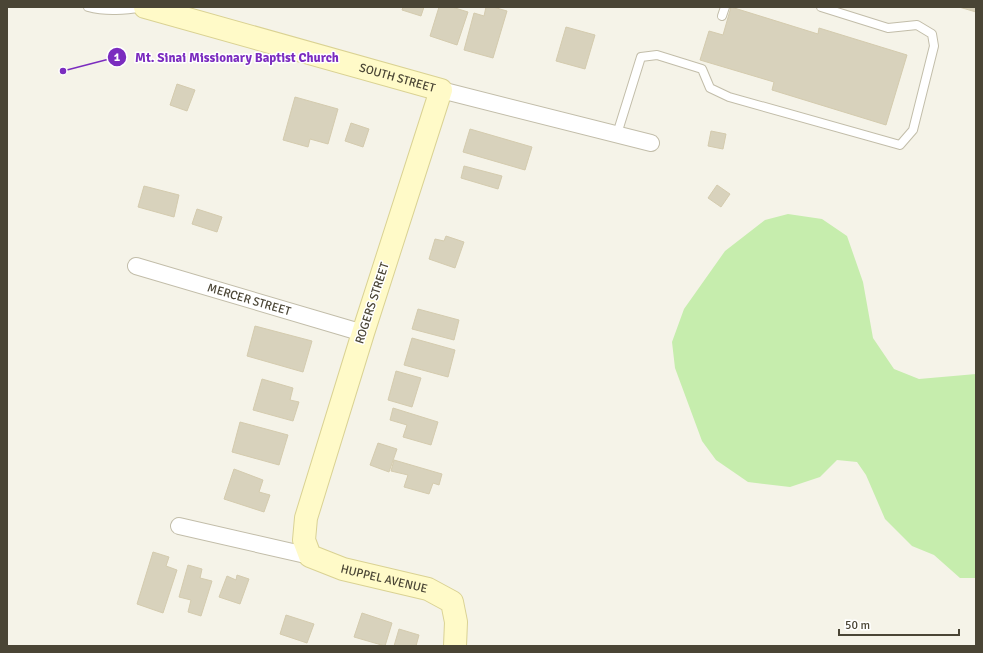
<svg xmlns="http://www.w3.org/2000/svg" width="983" height="653" viewBox="0 0 983 653" font-family="Signika,sans-serif">
	<style>
		.green { fill: #c6edad }
		.building { fill: #d8d2bc; stroke: #d4cbae }
		.lines { fill: none; stroke-linecap: round; stroke-linejoin: round }
		.lane-casing { stroke: #c2bda9; stroke-width: 10 }
		.street-casing { stroke: #c2bda9; stroke-width: 18 }
		.secondary-casing { stroke: #dad293; stroke-width: 24 }
		.lane { stroke: #fff; stroke-width: 8 }
		.street { stroke: #fff; stroke-width: 16 }
		.secondary { stroke: #fffac8; stroke-width: 22 }
		.labels { text-anchor: middle; stroke-width: 3; stroke-linejoin: round; paint-order: stroke }
		.street-label { font-size: 12px; fill: #4a4535; stroke: #fff }
		.leader { fill: none; stroke: #7b2cbf; stroke-width: 1.5 }
		.callout-dot { fill: #7b2cbf; stroke: #fff; stroke-width: 1.5 }
		.mark-label { font-size: 12px; text-anchor: middle; font-weight: bold; fill: #fff }
		.callout-label { font-size: 13px; text-anchor: middle; font-weight: bold; fill: #7b2cbf; stroke: #fff; stroke-width: 3; stroke-linejoin: round; paint-order: stroke }
	</style>
	<rect width="100%" height="100%" fill="#f5f3e8"/>
	<!-- green -->
	<path class="green" d="M788,214L822,219L847,236L863,282L873,338L894,369L919,379L976,374V578H960L934,555L912,546L885,519L866,475L857,462L837,460L820,477L790,487L748,482L716,460L702,441L675,368L672,342L684,309L725,251L765,220Z"/>
	<!-- building -->
	<g class="building">
		<path d="M403,7H424L421,16L402,10Z"/>
		<path d="M439,7H452L468,12L457,45L430,36Z"/>
		<path d="M486,7H493L507,11L493,58L464,50L474,13L484,16Z"/>
		<path d="M731,7L818,34L819,28L907,55L886,125L772,90L774,82L700,60L709,31L723,35Z"/>
		<path d="M959,7H976V12Z"/>
		<path d="M566,27L595,35L585,69L556,61Z"/>
		<path d="M177,84L195,90L187,111L170,105Z"/>
		<path d="M295,97L338,109L328,144L310,139L308,147L283,140Z"/>
		<path d="M351,123L369,129L363,147L345,141Z"/>
		<path d="M470,129L532,147L525,170L463,152Z"/>
		<path d="M711,131L726,134L723,149L708,146Z"/>
		<path d="M464,166L502,176L498,189L461,178Z"/>
		<path d="M717,185L730,194L721,207L708,198Z"/>
		<path d="M144,186L179,195L174,217L138,207Z"/>
		<path d="M197,209L222,217L217,232L192,224Z"/>
		<path d="M446,236L464,242L455,268L429,259L435,239L444,241Z"/>
		<path d="M418,309L459,320L454,340L412,329Z"/>
		<path d="M255,326L312,341L303,372L247,356Z"/>
		<path d="M412,338L455,350L448,377L404,365Z"/>
		<path d="M396,371L421,378L412,407L388,400Z"/>
		<path d="M262,379L293,388L290,400L299,402L293,421L253,410Z"/>
		<path d="M393,408L438,422L431,445L403,437L407,425L390,420Z"/>
		<path d="M240,422L288,435L279,465L232,452Z"/>
		<path d="M378,443L397,449L389,472L370,465Z"/>
		<path d="M394,460L442,474L439,485L433,483L429,494L404,487L408,475L391,471Z"/>
		<path d="M234,469L263,480L259,492L270,495L264,512L224,499Z"/>
		<path d="M153,552L169,557L166,566L177,570L163,613L137,604Z"/>
		<path d="M188,565L202,569L200,578L212,581L201,616L188,612L191,600L179,597Z"/>
		<path d="M237,575L249,579L240,604L219,597L227,576L236,580Z"/>
		<path d="M362,613L392,623L385,646L354,637Z"/>
		<path d="M286,615L314,624L307,643L280,634Z"/>
		<path d="M399,629L419,635L416,646H394Z"/>
	</g>
	<g class="lines">
		<!-- lane casing -->
		<g class="lane-casing">
			<g id="lane">
				<path d="M88,7C107,12 125,10 144,7"/>
				<path d="M722,16L725,7"/>
				<path d="M617,134L641,57L657,55L702,69L710,88L729,97L900,145L913,130L934,46L932,34L917,25L888,28L821,7"/>
			</g>
		</g>
		<!-- street casing -->
		<g class="street-casing">
			<g id="street">
				<path d="M441,90L651,143"/>
				<path id="s1" d="M136,266L363,333"/>
				<path d="M179,526L310,556"/>
			</g>
		</g>
		<!-- secondary casing -->
		<g class="secondary-casing">
			<g id="secondary">
				<path id="s2" d="M145,7L441,90L363,333L306,518L304,540L310,556L343,569L428,589L452,602L456,622L455,646"/>
			</g>
		</g>
		<!-- lane -->
		<use href="#lane" class="lane"/>
		<!-- street -->
		<use href="#street" class="street"/>
		<!-- secondary -->
		<use href="#secondary" class="secondary"/>
	</g>
	<g class="labels">
		<!-- street labels -->
		<g class="street-label">
			<text dy="4" stroke="none"><textPath href="#s2" startOffset="262">SOUTH STREET</textPath></text>
			<text dy="4" stroke="none"><textPath href="#s1" startOffset="118">MERCER STREET</textPath></text>
			<text transform="translate(372 303) rotate(-72)" y="4">ROGERS STREET</text>
			<text dy="4" stroke="none"><textPath href="#s2" startOffset="873">HUPPEL AVENUE</textPath></text>
		</g>
	</g>
	<!-- callouts -->
	<path class="leader" d="M63 71L117 57"/>
	<g class="callout-dot">
		<circle cx="63" cy="71" r="4"/>
		<circle cx="117" cy="57" r="10"/>
	</g>
	<g class="mark-label">
		<text x="117" y="61">1</text>
	</g>
	<g class="callout-label">
		<text x="237" y="62">Mt. Sinai Missionary Baptist Church</text>
	</g>
	<!-- border -->
	<rect width="983" height="653" fill="none" stroke="#4a4535" stroke-width="16"/>
	<!-- scale -->
	<path d="M839 629v6h120v-6" fill="none" stroke="#4a4535" stroke-width="2"/>
	<text x="845" y="629" font-size="12" fill="#4a4535" stroke="#ffffff" stroke-width="3" paint-order="stroke">50 m</text>
</svg>
